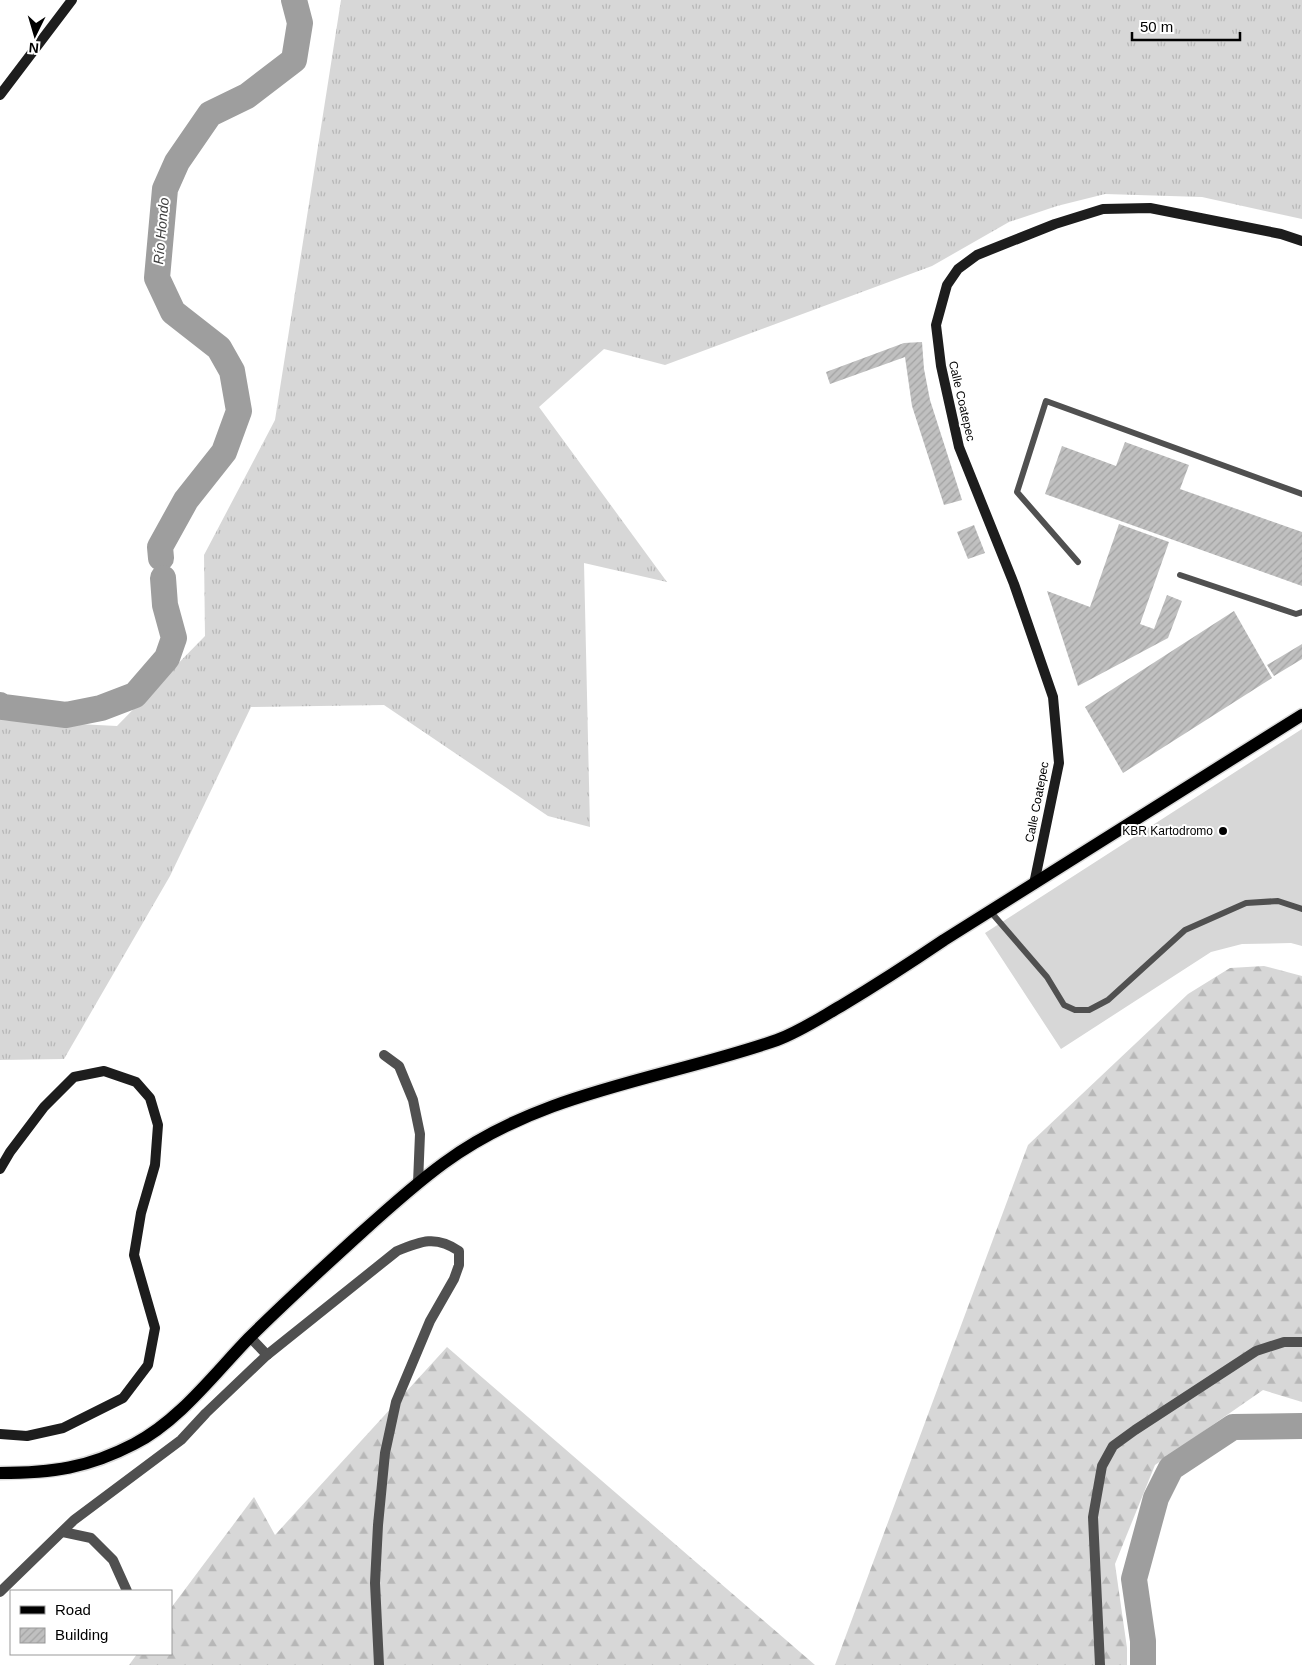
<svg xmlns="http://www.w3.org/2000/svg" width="1302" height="1665" viewBox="0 0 1302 1665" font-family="Helvetica,sans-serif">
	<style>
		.grass { fill: url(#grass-tufts) }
		.forest { fill: url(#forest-firs) }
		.garden { fill: #d7d7d7 }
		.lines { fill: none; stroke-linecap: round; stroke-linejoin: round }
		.river { stroke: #9e9e9e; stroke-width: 26 }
		.building { fill: url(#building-hatch) }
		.primary-casing { stroke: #dbdbdb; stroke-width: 15 }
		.lane { stroke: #505050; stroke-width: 6 }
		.street { stroke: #505050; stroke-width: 10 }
		.secondary { stroke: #1d1d1d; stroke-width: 10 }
		.primary { stroke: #000; stroke-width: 12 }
		.poi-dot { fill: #000; stroke: #fff; stroke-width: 2 }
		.labels { text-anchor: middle; stroke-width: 4; stroke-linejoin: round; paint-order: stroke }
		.street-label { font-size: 12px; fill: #000; stroke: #fff }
		.poi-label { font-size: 12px; fill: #000; stroke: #fff; text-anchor: end }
		.water-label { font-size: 14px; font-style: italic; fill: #3f3f3f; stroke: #fff }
	</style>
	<defs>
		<pattern id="grass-tufts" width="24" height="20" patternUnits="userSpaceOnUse" patternTransform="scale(1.25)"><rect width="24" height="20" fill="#d7d7d7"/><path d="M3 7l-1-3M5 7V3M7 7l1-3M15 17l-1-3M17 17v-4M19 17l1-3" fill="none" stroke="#b7b7b7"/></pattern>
		<pattern id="forest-firs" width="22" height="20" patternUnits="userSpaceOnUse" patternTransform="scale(1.25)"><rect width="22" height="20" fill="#d7d7d7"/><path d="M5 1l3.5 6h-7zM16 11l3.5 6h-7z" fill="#b7b7b7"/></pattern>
		<pattern id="building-hatch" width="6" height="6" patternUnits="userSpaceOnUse" patternTransform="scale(1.25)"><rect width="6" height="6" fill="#c0c0c0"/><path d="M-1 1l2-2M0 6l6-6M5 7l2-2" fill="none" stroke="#a3a3a3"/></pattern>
	</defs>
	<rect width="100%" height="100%" fill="#fff"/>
	<!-- grass -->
	<path class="grass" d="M341,0H1302V219L1202,197L1105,194L1057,206L1009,222L932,266L665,365L604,349L539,407L667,582L584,563L590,827L548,816L384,705L251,707L170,876L64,1059L0,1060V720L117,726L205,636L204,555L275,420Z"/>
	<!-- forest -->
	<g class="forest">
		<path d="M1264,966L1302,976V1402L1263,1390L1155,1465L1115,1564L1127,1648V1665H835L1028,1145L1188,994L1230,968Z"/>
		<path d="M447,1347L815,1665H129L137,1654H171V1608L254,1497L275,1535Z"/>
	</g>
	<!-- garden -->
	<path class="garden" d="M1302,729V946L1291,943L1242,944L1211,952L1061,1049L985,933Z"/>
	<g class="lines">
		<!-- river -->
		<g class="river">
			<path d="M161,558L160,547L186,500L224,452L239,411L232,371L219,348L173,312L157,278L165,189L177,162L210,114L247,96L294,60L300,23L294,0"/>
			<path d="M0,705L3,707L66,715L101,708L135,695L167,658L174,638L165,605L163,578"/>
			<path d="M1143,1665V1641L1134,1579L1156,1498L1171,1468L1233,1427L1302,1426"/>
		</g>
	</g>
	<!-- building -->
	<g class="building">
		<path d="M922,342L924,369L930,400L962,500L944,505L912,406L905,357L830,384L826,372L904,343Z"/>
		<path d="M1125,442L1189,465L1180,489L1302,532V586L1045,494L1062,446L1116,466Z"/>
		<path d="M1119,524L1169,542L1140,624L1154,629L1167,595L1182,601L1168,638L1078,686L1047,591L1090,607Z"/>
		<path d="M974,525L985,553L968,559L957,532Z"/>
		<path d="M1234,611L1272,678L1123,773L1085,707Z"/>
		<path d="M1302,644V659L1274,676L1267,665Z"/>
	</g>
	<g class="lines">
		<!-- primary casing -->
		<g class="primary-casing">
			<path id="primary" d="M0,1473C52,1473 88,1468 134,1444C179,1421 214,1374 249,1338C282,1305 316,1274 350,1243C381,1215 411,1187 444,1163C541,1091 665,1079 777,1040C799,1032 820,1018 841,1006C876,985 910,963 944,940L1302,715"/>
		</g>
		<!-- lane -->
		<g class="lane">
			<path d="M1078,562L1017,492L1046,401L1302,494"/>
			<path d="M1180,575L1296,614L1302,612"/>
			<path d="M990,911L1047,977L1064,1005L1075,1010H1089L1108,1000L1185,930L1246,903L1278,901L1302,909"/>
		</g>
		<!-- street -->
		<g class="street">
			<path d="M384,1055L399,1066L413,1100L420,1134L418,1183"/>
			<path d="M250,1337L267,1355"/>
			<path d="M63,1532L91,1538L113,1560L127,1591"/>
			<path d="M0,1592L74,1520L181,1440L206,1413L267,1355L397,1251C421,1241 436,1235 459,1251V1265L454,1279L430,1321L396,1402L385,1453L378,1525L375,1583L379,1665"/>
			<path d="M1100,1665L1093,1517L1102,1466L1113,1446L1135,1430L1256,1351L1284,1342H1302"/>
		</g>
		<!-- secondary -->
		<g class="secondary">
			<path d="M0,95L72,0"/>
			<path d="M1034,884L1059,763L1053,697L1014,584L959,447L941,366L936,325L947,285L958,269L977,255L1055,224L1103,209L1150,208L1281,234L1302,241"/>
			<path d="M0,1169L10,1152L44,1107L74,1077L104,1071L136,1082L150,1098L158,1125L155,1165L141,1213L134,1255L155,1328L148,1365L123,1398L63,1428L27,1436L0,1434"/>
		</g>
		<!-- primary -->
		<use href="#primary" class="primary"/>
	</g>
	<!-- markers -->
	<circle class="poi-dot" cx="1223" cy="831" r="5"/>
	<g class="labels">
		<!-- street labels -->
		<g class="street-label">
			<text transform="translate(962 401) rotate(77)" y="4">Calle Coatepec</text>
			<text transform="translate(1037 802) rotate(-79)" y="4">Calle Coatepec</text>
		</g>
		<!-- poi labels -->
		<g class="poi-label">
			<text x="1213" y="835">KBR Kartodromo</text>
		</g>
		<!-- water labels -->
		<g class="water-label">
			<text transform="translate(161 231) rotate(-85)" y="5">Río Hondo</text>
		</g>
	</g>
	<!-- legend -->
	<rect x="10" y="1590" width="162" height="65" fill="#ffffff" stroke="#999999"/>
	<rect x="20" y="1606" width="25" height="8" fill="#000000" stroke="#999999"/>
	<text x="55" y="1615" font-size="15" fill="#000000">Road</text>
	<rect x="20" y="1628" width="25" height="15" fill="url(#building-hatch)" stroke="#999999"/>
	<text x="55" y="1640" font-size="15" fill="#000000">Building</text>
	<!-- north arrow -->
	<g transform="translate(35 35) rotate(185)" stroke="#ffffff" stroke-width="4" paint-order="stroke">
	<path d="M0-4L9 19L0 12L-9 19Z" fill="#000000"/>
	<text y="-8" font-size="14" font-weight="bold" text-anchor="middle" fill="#000000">N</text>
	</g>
	<!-- scale -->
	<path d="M1132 32v8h108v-8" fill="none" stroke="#000000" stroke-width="2.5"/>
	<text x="1140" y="32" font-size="15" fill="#000000" stroke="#ffffff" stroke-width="4" paint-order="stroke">50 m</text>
</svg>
